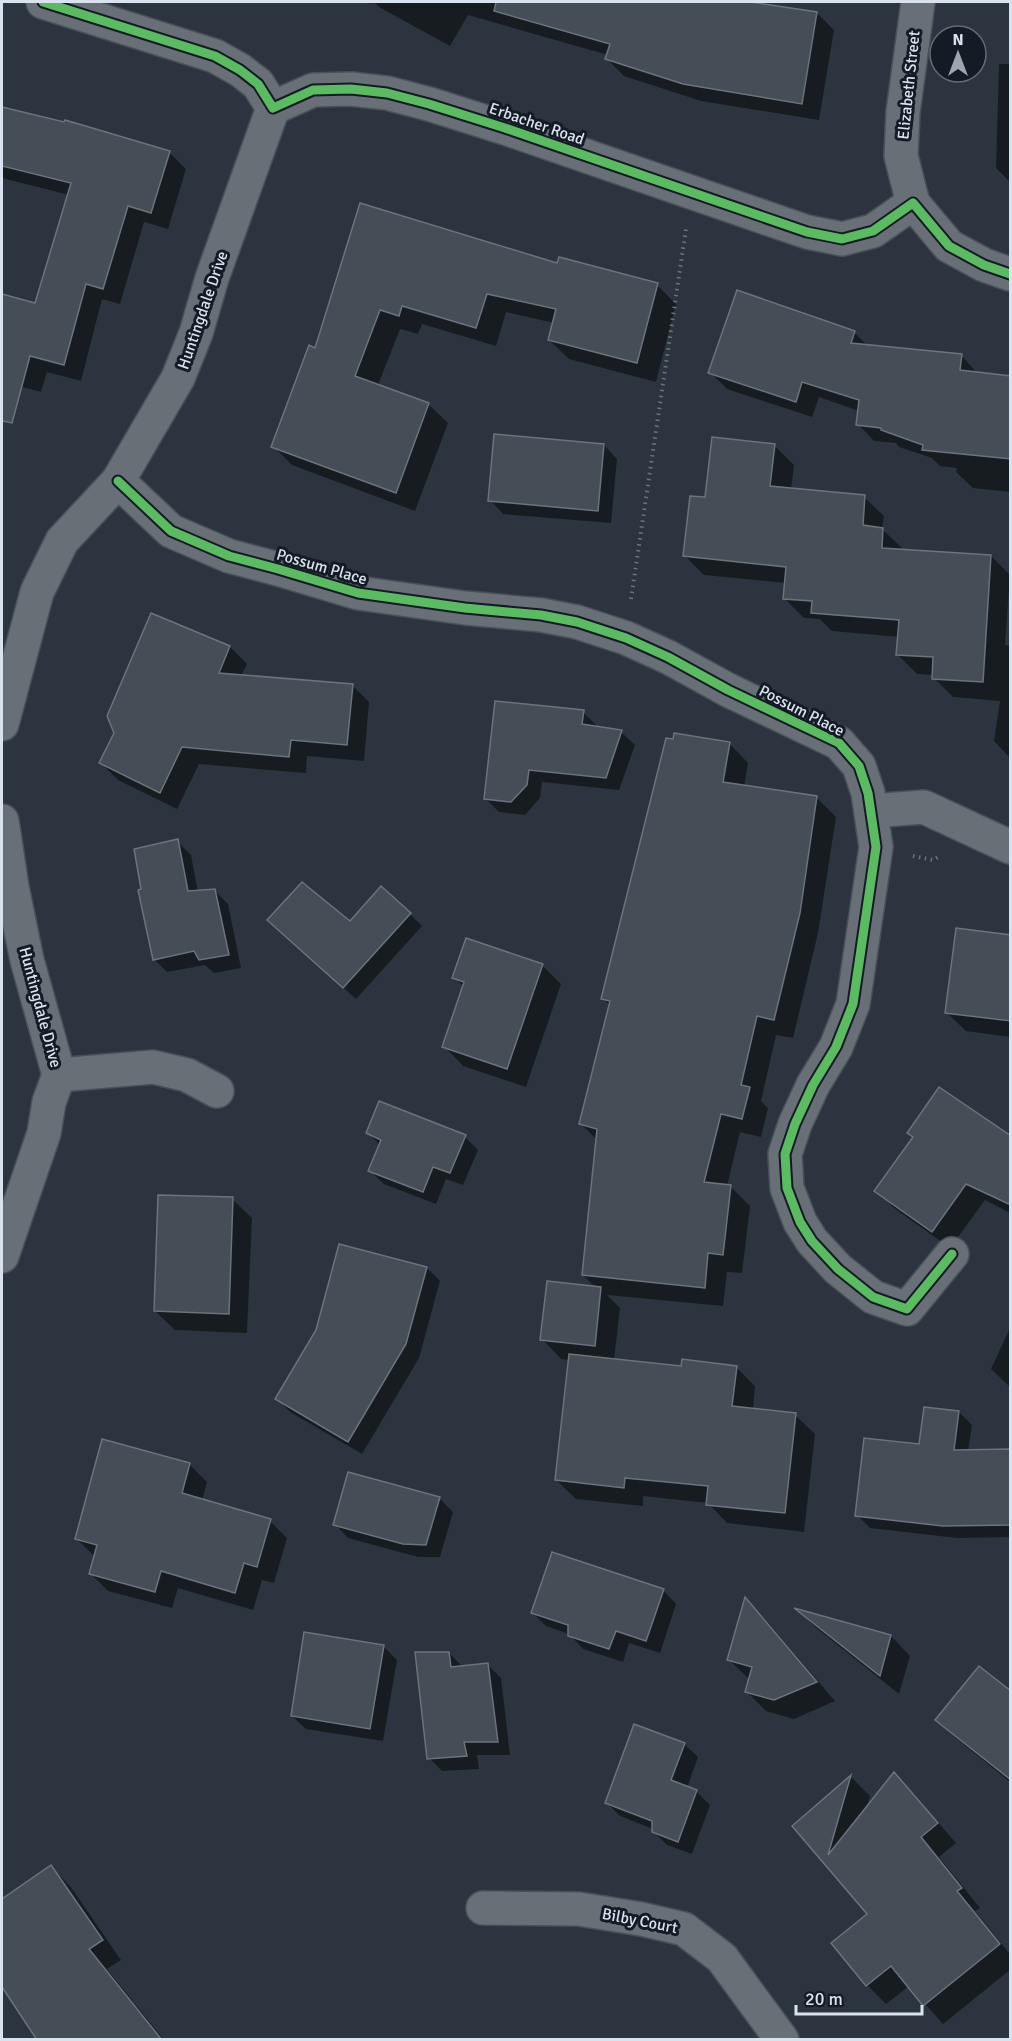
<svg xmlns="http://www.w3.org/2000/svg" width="1012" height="2041" viewBox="0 0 1012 2041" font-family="Signika,sans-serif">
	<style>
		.shadow { fill: #0007 }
		.building { fill: #454d56; stroke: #6b737c; stroke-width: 1.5 }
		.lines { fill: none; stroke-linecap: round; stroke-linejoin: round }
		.minor-casing { stroke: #495059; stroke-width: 36 }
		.path { stroke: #6d737a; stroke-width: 4; stroke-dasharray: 1.5 4.5; stroke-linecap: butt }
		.minor { stroke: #686f77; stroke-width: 33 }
		.cycleway-casing { stroke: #141b24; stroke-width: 13 }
		.cycleway { stroke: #5cba63; stroke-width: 9 }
		.labels { text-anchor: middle; stroke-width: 6; stroke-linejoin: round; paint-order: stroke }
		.street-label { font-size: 16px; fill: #d9e3f0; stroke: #141b24 }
	</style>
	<rect width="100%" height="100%" fill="#2c353f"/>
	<!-- shadow -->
	<g class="shadow">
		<path d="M374,2H741L817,13L834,30L819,120L701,101L624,76L607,59L608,55L468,15L450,46L379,7Z"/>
		<path d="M999,64H1010V182L996,168Z"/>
		<path d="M2,109L169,152L186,169L168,229L144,222L120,304L102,299L81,381L47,372L41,392L4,382L2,379V296L36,305L69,195L2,178Z"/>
		<path d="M361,205L558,265L657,285L676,304L656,382L569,359L549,340L554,323L506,312L496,346L422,324L418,334L400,329L378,385L428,404L448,423L415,511L292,465L273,446L316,350Z"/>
		<path d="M854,332L869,347L961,355L977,373L1010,377V492L973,488L956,472L957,468L940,466L932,458L899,447L896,443L874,441L858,424L859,411L819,397L812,417L727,389L710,372Z"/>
		<path d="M604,445L617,459L611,523L503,514L490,500Z"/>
		<path d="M775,446L794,465L791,490L864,497L884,516L882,529L902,548L901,550L991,556L1010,575L1005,645L1010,646V758L994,741L1000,701L953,697L934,678V675L917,674L898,655L899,637L832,631L820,619L804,618L785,599L786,583L704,575L685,556L707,499Z"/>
		<path d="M152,615L230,647L247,664L241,676L352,685L369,702L364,761L307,756L306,773L199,764L177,809L118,780L101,763L115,733Z"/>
		<path d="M583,712L596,725V727L621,732L635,745L619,790L542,782L540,798L525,815L499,812L485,798Z"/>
		<path d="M729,743L748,763L744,787L817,798L836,817L818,933L793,1038L776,1035L761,1101L768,1108L761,1137L740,1132L727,1186H730L750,1206L742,1273L727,1272L723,1306L607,1295L620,1308L614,1360L683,1367H736L755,1386L753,1410L795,1415L815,1434L804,1532L727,1523L708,1503L643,1496V1506L576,1499L556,1480L569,1360L561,1359L542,1339L596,1288L583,1275L597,1140L581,1124L610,1006L603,998Z"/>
		<path d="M177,841L191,855L198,892L215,891L228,904L241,968L214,973L205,965L167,972L154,959Z"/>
		<path d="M410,914L422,926L356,999L281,932Z"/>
		<path d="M1010,936V1037L966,1031L946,1012Z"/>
		<path d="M542,965L561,984L526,1087L463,1066L444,1046L464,987L454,977Z"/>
		<path d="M368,1133L465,1137L478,1150L463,1185L446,1179L436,1204L384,1184L370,1171L380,1145Z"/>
		<path d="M909,1133L1010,1138V1213L985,1200L950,1248L894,1208L876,1190L914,1138Z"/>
		<path d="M232,1199L252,1218L247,1333L175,1330L155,1311Z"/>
		<path d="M427,1268L440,1281L419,1358L362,1454L290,1412L277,1399Z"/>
		<path d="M1010,1328V1387L991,1369Z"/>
		<path d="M959,1412L972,1425L968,1451H1010V1537L957,1538L870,1528L857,1515L920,1446Z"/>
		<path d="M189,1464L207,1482L202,1501L270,1521L287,1538L274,1583L262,1580L253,1610L178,1588L172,1608L108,1591L91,1574L95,1557L77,1539Z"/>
		<path d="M439,1498L453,1512L440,1557H418L348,1538L335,1524Z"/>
		<path d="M663,1590L676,1604L660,1653L629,1643L623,1662L583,1649L569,1634L546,1626L533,1613Z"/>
		<path d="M746,1600L764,1618L835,1701L794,1719L766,1711L746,1691L750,1680L729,1660Z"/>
		<path d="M798,1610L891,1636L910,1656L899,1694L815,1627Z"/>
		<path d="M383,1646L397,1660L383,1741L306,1729L292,1716Z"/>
		<path d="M449,1653L463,1667L488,1665L501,1678L510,1755H477L479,1769L442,1771L429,1758Z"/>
		<path d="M1010,1692V1782L957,1739L937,1720Z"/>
		<path d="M684,1744L698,1757L687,1788L696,1791L710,1805L692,1854L667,1845L653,1831V1829L620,1816L607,1803Z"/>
		<path d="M894,1774L913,1793L956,1843L939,1857L980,1908L975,1911L1010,1954V1970L943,2024L909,1986L886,2004L867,1985L870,1914L794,1826L851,1777L870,1796L866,1810Z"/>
		<path d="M51,1867L70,1886L121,1960L107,1969L164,2040H39L2,1985V1900Z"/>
	</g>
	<!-- building -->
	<g class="building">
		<path d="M496,2H751L817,12L802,104L683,84L605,59L610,44L494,11Z"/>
		<path d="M2,107L64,122L65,120L170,151L151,213L128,206L103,289L86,284L64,365L30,356L12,423L2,421V294L35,303L71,183L2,166Z"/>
		<path d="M360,203L557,263L559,257L658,283L637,363L548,340L556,309L487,294L476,328L402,306L399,316L380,310L355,376L429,403L396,493L271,447L309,345L315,348Z"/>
		<path d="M737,290L855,331L851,343L962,354L960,370L1011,376V459L922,450L923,445L881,430V428L856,425L859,400L802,382L796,402L708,373Z"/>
		<path d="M494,434L604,444L598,511L488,501Z"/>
		<path d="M712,437L775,444L770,486L865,495L863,525L883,528L882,548L991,555L983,682L932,679L933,657L896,655L899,620L811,613L812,601L783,599L786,567L683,556L690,496L705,497Z"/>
		<path d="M151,613L230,646L219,673L353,684L347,745L291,740L289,757L182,747L160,793L99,763L114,733L107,716Z"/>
		<path d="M495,701L584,710L582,724L622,730L606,778L529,770L527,785L511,802L484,799Z"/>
		<path d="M674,733L730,742L723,782L817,796L800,913L774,1020L757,1016L741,1085L750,1087L742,1119L721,1114L704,1182L731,1185L723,1255L708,1253L705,1288L582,1275L597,1129L579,1124L610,1001L601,999L666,738L673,739Z"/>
		<path d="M178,839L188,891L215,889L229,955L199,960L194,951L153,960L138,890L141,889L134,849Z"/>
		<path d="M302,882L350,921L381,886L411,913L343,988L267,920Z"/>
		<path d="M956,928L1011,935V1021L945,1013Z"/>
		<path d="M466,938L543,964L507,1069L442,1047L464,982L452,978Z"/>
		<path d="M939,1087L1011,1136V1205L966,1184L932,1232L874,1191L913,1137L907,1133Z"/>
		<path d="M379,1101L466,1135L450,1173L433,1167L423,1192L368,1171L381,1140L366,1133Z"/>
		<path d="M158,1195L233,1197L229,1314L154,1311Z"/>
		<path d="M339,1244L427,1267L406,1344L348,1442L275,1399L316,1330Z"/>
		<path d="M547,1281L601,1287L595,1346L540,1340Z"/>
		<path d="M569,1354L681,1366L682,1359L737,1366L732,1406L796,1413L785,1513L706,1505L708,1486L625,1478L624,1488L555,1480Z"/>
		<path d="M924,1407L959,1411L954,1450L1011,1449V1525L943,1526L855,1516L864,1438L919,1444Z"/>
		<path d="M102,1439L190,1463L182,1493L271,1519L257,1567L244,1563L235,1593L161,1571L155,1592L89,1574L97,1545L75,1539Z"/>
		<path d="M348,1472L440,1497L426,1545L403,1544L333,1525Z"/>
		<path d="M552,1552L664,1589L646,1641L616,1631L609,1649L568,1636V1625L531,1613Z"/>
		<path d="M745,1597L817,1682L774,1700L745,1692L752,1667L727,1660Z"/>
		<path d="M794,1608L891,1635L880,1676Z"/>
		<path d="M304,1632L384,1645L370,1729L291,1716Z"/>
		<path d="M415,1652H449L451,1667L488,1663L498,1742H464L467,1756L427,1759Z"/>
		<path d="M979,1666L1011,1691V1780L935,1720Z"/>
		<path d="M634,1724L685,1743L671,1780L697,1790L678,1842L652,1832V1821L605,1803Z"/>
		<path d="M894,1772L938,1823L921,1837L962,1888L957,1891L1000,1944L923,2006L891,1966L866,1986L831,1943L867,1914L792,1826L851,1775L828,1855Z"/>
		<path d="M51,1865L103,1940L89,1949L162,2040H37L2,1987V1899Z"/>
	</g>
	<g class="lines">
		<!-- minor casing -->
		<g class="minor-casing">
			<g id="minor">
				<path d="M43,2L215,56L240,70L258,84L273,108L313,90L351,89L387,93L429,104L505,128L807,232L842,239L873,231L913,203L949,246L984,265L1010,274"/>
				<path d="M913,203L901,156L903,112L918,2"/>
				<path d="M118,481L171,531L229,556L278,569L358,593L465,608L541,615L577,622L626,638L668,657L728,690L839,743L859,766L868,793L876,847L853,1004L836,1047L813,1085L795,1124L785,1154L787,1188L800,1222L812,1241L838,1269L873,1297L907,1309L952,1254"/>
				<path d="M2,724L37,592L62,541L118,481L178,378L196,333L212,278L273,108"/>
				<path d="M871,811L924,807L1010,847"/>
				<path d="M2,821L12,887L27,960L59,1075L49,1102L44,1133L2,1256"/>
				<path d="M59,1075L153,1067L187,1075L217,1091"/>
				<path d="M483,1908L579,1909L641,1919L684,1929L722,1958L782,2040"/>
			</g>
		</g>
		<!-- path -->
		<g class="path">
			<path d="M631,599L686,229"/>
			<path d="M913,856L933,860L940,856"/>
		</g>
		<!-- minor -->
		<use href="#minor" class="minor"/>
		<!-- cycleway casing -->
		<g class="cycleway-casing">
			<g id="cycleway">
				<path d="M43,2L215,56L240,70L258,84L273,108L313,90L351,89L387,93L429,104L505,128L807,232L842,239L873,231L913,203L949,246L984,265L1010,274"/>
				<path d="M118,481L171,531L229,556L278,569L358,593L465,608L541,615L577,622L626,638L668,657L728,690L839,743L859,766L868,793L876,847L853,1004L836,1047L813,1085L795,1124L785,1154L787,1188L800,1222L812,1241L838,1269L873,1297L907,1309L952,1254"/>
			</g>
		</g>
		<!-- cycleway -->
		<use href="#cycleway" class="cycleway"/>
	</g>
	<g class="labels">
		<!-- street labels -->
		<g class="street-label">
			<text transform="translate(908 85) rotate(-84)" y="6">Elizabeth Street</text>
			<text transform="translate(537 123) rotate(19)" y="6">Erbacher Road</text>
			<text transform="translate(202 310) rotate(-71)" y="6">Huntingdale Drive</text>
			<text transform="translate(322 566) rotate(16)" y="6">Possum Place</text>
			<text transform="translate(802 710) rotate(27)" y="6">Possum Place</text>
			<text transform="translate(41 1007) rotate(75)" y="6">Huntingdale Drive</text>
			<text transform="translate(640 1920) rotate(11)" y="6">Bilby Court</text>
		</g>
	</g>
	<!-- border -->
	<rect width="1012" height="2041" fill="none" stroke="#d9e3f0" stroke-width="6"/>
	<!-- north arrow -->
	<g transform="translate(958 54)"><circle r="28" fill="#141b24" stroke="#636b76" stroke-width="1.5"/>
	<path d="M0-4.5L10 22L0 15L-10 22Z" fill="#9ca6b2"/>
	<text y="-9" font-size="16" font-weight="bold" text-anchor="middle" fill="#d9e3f0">N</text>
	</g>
	<!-- scale -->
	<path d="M796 2005v9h126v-9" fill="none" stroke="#d9e3f0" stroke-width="3"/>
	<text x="805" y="2005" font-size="18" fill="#d9e3f0" stroke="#141b24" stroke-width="4.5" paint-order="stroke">20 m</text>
</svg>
